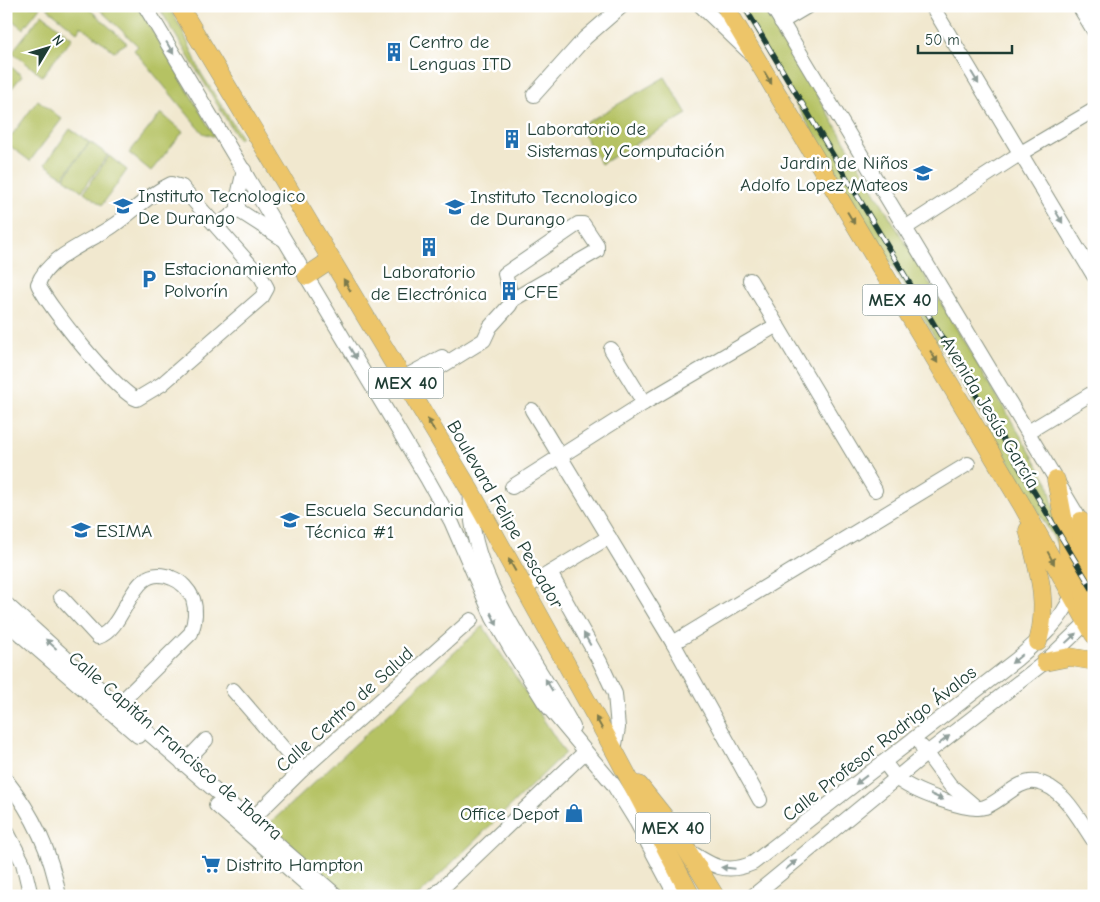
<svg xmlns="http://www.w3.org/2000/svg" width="1100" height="902" viewBox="0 0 1100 902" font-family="'Comic Neue',sans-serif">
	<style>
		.green { fill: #b5c263; stroke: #6a804c }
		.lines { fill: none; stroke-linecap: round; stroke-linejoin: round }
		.minor-casing { stroke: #889282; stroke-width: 16 }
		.major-casing { stroke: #889282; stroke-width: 19 }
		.minor { stroke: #fff; stroke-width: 14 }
		.major { stroke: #edc569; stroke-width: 18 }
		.rail-casing { stroke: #1f3d34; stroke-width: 5.5 }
		.rail { stroke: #fff; stroke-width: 4; stroke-dasharray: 11; stroke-linecap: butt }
		.oneway { fill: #8f9e9a }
		.oneway2 { fill: #7c7a4c }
		.labels { text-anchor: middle; stroke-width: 5; stroke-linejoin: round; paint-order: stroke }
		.shield { fill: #fff; stroke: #627771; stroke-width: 1 }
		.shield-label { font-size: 18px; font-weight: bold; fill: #1f3d34 }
		.poi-label { font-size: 19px; fill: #1f3d34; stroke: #fff; text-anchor: start }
		.street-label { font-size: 19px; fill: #1f3d34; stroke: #fff }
	</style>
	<rect width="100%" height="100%" fill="#fff"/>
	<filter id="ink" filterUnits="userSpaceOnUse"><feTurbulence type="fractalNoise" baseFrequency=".02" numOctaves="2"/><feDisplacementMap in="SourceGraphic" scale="10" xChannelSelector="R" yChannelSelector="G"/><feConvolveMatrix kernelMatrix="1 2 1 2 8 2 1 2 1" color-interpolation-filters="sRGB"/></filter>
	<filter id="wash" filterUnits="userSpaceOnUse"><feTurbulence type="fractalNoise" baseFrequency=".0096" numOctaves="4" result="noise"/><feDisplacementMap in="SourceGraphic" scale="20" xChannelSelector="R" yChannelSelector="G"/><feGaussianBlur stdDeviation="1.12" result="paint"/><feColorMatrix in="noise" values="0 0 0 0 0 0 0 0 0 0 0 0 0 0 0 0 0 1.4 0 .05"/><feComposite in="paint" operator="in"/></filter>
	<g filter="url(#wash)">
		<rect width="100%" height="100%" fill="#f1e8cf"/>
		<!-- green -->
		<g class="green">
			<path d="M6,6H41L23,29L6,15Z"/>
			<path d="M49,6H86L127,43L114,51L81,26L77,32L47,8Z"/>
			<path d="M96,6H138L215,137L203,133L134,50L138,46Z"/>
			<path d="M158,6H168L183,31L201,73L241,137L238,139Z"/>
			<path d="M738,6H764L1048,482L1064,555Z"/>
			<path d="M42,14L72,38L42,76L12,52Z"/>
			<path d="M9,65L22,76L6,95V68Z"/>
			<path d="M665,77L687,114L601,164L579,127Z"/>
			<path d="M38,100L62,119L30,161L6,143Z"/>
			<path d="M161,113L183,132L151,171L129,153Z"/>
			<path d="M70,129L89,142L63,177L45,164Z"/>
			<path d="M90,142L108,155L82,191L64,178Z"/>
			<path d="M109,156L127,170L102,205L84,192Z"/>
			<path d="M483,626L565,753L418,896H349L269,824Z"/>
		</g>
	</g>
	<g filter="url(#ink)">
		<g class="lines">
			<!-- minor casing -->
			<g class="minor-casing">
				<g id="minor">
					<path d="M145,6L428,480L451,521L493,618L511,649L545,703L613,784L636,821L676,896"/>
					<path d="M701,6L751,54"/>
					<path d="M772,6L1094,543"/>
					<path d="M932,6L1094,276"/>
					<path d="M1079,6L1094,31"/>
					<path d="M781,22L808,6"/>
					<path d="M534,95L585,38L622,6"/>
					<path d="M244,170L238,196V210L283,239"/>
					<path d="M171,184L182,187L187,193L261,277L267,288L262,297L162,384L137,399C118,394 46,304 38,284C48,256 92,241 114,225C133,212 149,194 171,184Z"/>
					<path d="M217,226L238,210"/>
					<path d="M905,228L1021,153L1094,110"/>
					<path d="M750,280L875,490"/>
					<path d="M611,349L644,403"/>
					<path d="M403,378L442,357"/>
					<path d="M408,387L484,340L490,327L510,305L512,300L597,251V245L583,224H578L505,274L512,300"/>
					<path d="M532,410L673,643L760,800"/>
					<path d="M1028,432L1094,392"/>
					<path d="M512,487L644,403L777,325"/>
					<path d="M471,492C465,574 536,658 573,727"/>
					<path d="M550,573L600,662L615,694L618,728L614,750"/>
					<path d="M525,588L609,537"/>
					<path d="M61,597L98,637C129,627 129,560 172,578C181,581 189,590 193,599C197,611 195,622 191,633L111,712"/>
					<path d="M6,604L153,737L337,896"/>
					<path d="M6,622L138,736"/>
					<path d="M673,643L968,464"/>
					<path d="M233,690L302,770"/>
					<path d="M922,747L950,785L977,808"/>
					<path d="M884,762C889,768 893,775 899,780C914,791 968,813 985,807C1001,802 1018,779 1036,782C1063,786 1080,821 1094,841"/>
					<path d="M183,764L206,740"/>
					<path d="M6,780C34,815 51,852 59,896"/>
					<path d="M216,805L320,896"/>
					<path d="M245,826L302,770L471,620"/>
					<path d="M6,830L23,863L31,896"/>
					<path d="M689,851C712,866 726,875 753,863L1017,659C1039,640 1060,623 1071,597"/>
					<path d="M434,896L585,752"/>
					<path d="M753,896L927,753L1045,662L1086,623"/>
				</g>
			</g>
			<!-- major casing -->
			<g class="major-casing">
				<g id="major">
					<path d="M179,6L471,492L614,750L691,896"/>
					<path d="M725,6L1022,505L1094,635"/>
					<path d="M307,276L331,260"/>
					<path d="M1056,480L1067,538L1071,591"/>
					<path d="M1081,521L1086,620"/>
					<path d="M1028,530C1038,569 1049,602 1038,642"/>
					<path d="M1045,662L1070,657L1094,661"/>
					<path d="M639,785L674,829L715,896"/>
				</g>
			</g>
			<!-- minor -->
			<use href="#minor" class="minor"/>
			<!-- major -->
			<use href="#major" class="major"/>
			<!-- rail casing -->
			<g class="rail-casing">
				<path id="rail" d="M744,6L1094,592"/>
			</g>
			<!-- rail -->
			<use href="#rail" class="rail"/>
		</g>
		<!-- one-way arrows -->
		<defs><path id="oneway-solid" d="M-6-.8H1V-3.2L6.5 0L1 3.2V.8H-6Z" transform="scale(1.25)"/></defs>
		<g class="oneway">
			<use href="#oneway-solid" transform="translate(170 48) rotate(59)"/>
			<use href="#oneway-solid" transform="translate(975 78) rotate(59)"/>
			<use href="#oneway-solid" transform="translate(1059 217) rotate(59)"/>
			<use href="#oneway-solid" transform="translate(353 353) rotate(59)"/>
			<use href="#oneway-solid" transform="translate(494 619) rotate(63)"/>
			<use href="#oneway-solid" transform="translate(1071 638) rotate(-43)"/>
			<use href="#oneway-solid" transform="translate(587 639) rotate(-119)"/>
			<use href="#oneway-solid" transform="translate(51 644) rotate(-138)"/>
			<use href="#oneway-solid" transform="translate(1017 659) rotate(141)"/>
			<use href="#oneway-solid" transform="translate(549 685) rotate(-121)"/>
			<use href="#oneway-solid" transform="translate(944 740) rotate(-38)"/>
			<use href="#oneway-solid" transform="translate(861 780) rotate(142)"/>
			<use href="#oneway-solid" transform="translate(937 797) rotate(24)"/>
			<use href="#oneway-solid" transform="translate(791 865) rotate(-40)"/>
			<use href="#oneway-solid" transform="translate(728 868) rotate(-174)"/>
		</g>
		<g class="oneway2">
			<use href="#oneway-solid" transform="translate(768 78) rotate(59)"/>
			<use href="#oneway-solid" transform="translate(851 218) rotate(59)"/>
			<use href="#oneway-solid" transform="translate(347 285) rotate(-121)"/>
			<use href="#oneway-solid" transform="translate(934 357) rotate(59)"/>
			<use href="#oneway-solid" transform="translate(431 425) rotate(-121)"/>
			<use href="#oneway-solid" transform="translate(1051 558) rotate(62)"/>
			<use href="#oneway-solid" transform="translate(512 565) rotate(-119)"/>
			<use href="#oneway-solid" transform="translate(599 723) rotate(-119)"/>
		</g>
	</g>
	<!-- icons -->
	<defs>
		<g id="building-bare" transform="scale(1.5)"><path d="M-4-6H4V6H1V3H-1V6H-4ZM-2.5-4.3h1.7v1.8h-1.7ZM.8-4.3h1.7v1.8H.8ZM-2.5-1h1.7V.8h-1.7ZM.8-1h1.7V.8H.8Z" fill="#1f6fb2" stroke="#fff" stroke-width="2.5" paint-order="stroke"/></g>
		<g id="school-bare" transform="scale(1.5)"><path d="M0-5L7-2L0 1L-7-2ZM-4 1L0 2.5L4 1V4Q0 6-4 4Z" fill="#1f6fb2" stroke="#fff" stroke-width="2.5" paint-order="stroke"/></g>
		<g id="university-bare" transform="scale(1.5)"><path d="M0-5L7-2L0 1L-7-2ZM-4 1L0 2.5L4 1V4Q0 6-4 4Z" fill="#1f6fb2" stroke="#fff" stroke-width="2.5" paint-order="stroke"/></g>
		<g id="parking-bare" transform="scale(1.5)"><path d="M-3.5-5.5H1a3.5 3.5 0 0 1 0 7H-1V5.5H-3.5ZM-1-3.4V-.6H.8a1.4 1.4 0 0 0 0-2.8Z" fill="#1f6fb2" stroke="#fff" stroke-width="2.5" paint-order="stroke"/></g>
		<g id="shop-bare" transform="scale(1.5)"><path d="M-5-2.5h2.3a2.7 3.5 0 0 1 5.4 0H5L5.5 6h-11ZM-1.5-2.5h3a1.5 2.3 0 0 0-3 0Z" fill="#1f6fb2" stroke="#fff" stroke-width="2.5" paint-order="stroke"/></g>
		<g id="supermarket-bare" transform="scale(1.5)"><path d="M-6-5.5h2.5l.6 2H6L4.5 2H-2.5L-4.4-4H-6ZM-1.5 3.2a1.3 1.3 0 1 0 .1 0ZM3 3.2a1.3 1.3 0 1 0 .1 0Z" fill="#1f6fb2" stroke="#fff" stroke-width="2.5" paint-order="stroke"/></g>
	</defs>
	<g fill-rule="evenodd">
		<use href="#building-bare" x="394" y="52"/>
		<use href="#building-bare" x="512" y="139"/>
		<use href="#school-bare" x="923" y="173"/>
		<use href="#university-bare" x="123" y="206"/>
		<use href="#university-bare" x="455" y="207"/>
		<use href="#building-bare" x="429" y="247"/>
		<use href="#parking-bare" x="149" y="279"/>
		<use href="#building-bare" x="509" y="291"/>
		<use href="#school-bare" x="290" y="520"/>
		<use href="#school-bare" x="81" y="530"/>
		<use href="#shop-bare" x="574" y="813"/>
		<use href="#supermarket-bare" x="211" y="864"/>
	</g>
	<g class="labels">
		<!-- shield labels -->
		<g class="shield">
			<rect x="862.5" y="284.5" width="75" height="31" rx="4"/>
			<rect x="368.5" y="367.5" width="75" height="31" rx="4"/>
			<rect x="635.5" y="812.5" width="75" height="31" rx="4"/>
		</g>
		<g class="shield-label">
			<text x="900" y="306">MEX 40</text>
			<text x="406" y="389">MEX 40</text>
			<text x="673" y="834">MEX 40</text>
		</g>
		<!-- poi labels -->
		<g class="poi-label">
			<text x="409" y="48">Centro de<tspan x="409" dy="22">Lenguas ITD</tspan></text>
			<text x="527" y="135">Laboratorio de<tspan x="527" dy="22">Sistemas y Computación</tspan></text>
			<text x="908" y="169" text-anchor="end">Jardin de Niños<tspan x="908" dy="22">Adolfo Lopez Mateos</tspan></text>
			<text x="138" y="202">Instituto Tecnologico<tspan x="138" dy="22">De Durango</tspan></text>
			<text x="470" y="203">Instituto Tecnologico<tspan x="470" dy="22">de Durango</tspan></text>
			<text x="164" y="275">Estacionamiento<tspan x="164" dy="22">Polvorín</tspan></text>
			<text x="429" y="278" text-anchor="middle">Laboratorio<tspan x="429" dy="22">de Electrónica</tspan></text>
			<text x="524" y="298">CFE</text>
			<text x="305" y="516">Escuela Secundaria<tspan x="305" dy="22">Técnica #1</tspan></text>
			<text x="96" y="537">ESIMA</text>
			<text x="559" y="820" text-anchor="end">Office Depot</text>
			<text x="226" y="871">Distrito Hampton</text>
		</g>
		<!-- street labels -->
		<g class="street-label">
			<text transform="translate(991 412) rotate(59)" y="7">Avenida Jesús García</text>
			<text transform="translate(506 514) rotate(60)" y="7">Boulevard Felipe Pescador</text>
			<text transform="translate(344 709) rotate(-42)" y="7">Calle Centro de Salud</text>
			<text transform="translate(879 743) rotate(-38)" y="7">Calle Profesor Rodrigo Ávalos</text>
			<text transform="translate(176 745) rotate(41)" y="7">Calle Capitán Francisco de Ibarra</text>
		</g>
	</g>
	<!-- margin -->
	<rect width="1100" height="902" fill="none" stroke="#fff" stroke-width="25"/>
	<!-- north arrow -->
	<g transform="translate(48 48) rotate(52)" stroke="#ffffff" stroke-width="4" paint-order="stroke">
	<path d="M0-4L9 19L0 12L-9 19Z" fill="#1f3d34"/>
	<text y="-8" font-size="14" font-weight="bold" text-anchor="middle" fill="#1f3d34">N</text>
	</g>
	<!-- scale -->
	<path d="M918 45v8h94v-8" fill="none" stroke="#1f3d34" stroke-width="2.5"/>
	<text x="925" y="45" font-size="15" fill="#1f3d34" stroke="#ffffff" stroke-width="4" paint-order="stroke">50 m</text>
</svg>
